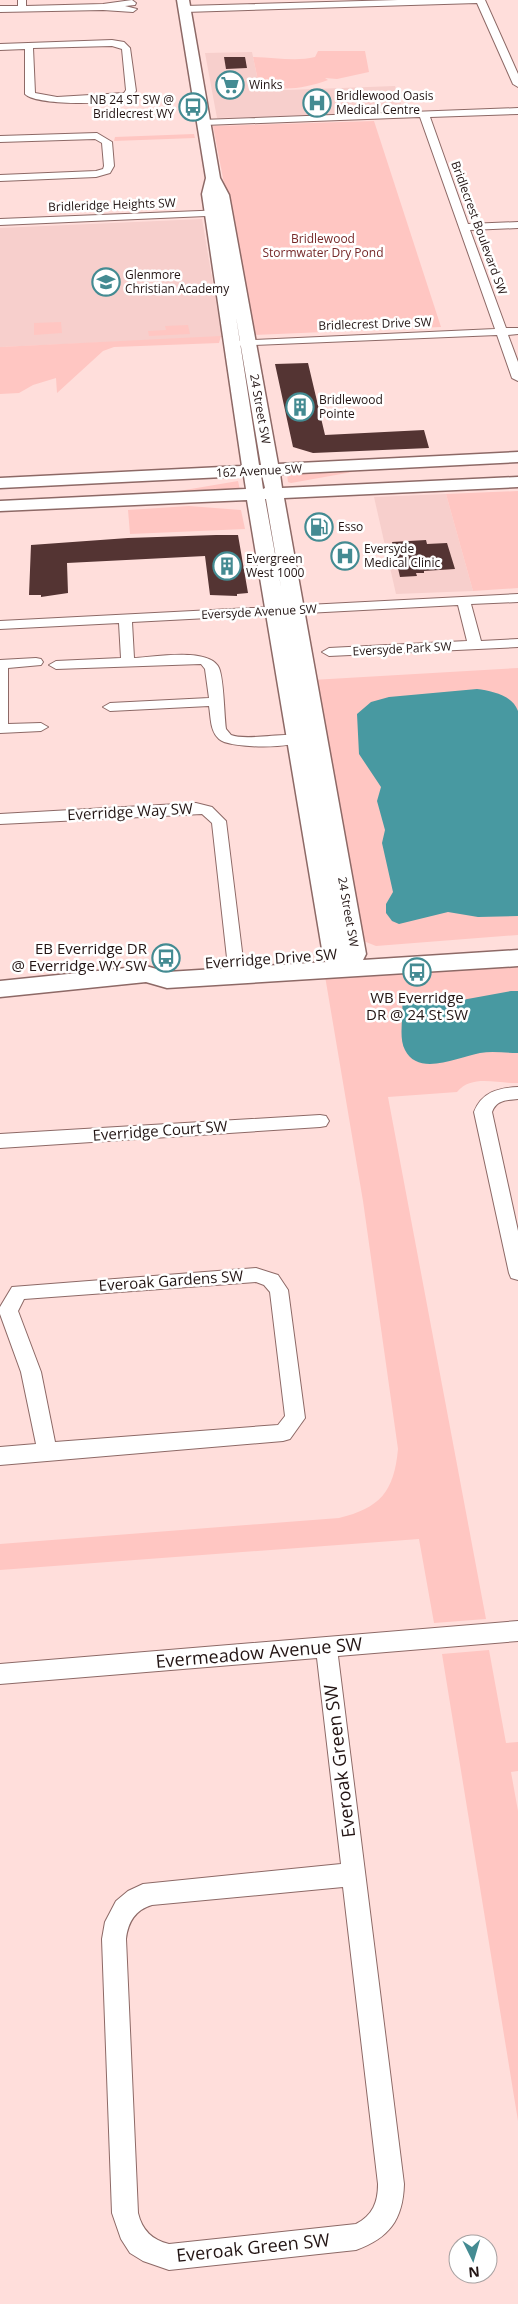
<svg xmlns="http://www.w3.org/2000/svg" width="518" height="2304" viewBox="0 0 518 2304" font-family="'Open Sans',sans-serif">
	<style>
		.built { fill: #f7cfcc }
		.green { fill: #ffc6c2 }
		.water { fill: #4899a1 }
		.building { fill: #543433 }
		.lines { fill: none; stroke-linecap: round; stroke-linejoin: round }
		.street-casing { stroke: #8d6966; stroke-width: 2 }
		.secondary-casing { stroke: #8d6966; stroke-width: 3 }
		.street { fill: #fff; fill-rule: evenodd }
		.secondary { fill: #fff; fill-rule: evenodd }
		.labels { text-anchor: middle; stroke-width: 5; stroke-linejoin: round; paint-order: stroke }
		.far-poi-label { font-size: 12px; fill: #231514; stroke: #fff; text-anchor: start }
		.far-street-label { font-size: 12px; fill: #231514; stroke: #fff }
		.far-park-label { font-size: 12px; fill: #762929; stroke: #fff }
		.street-label { font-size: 15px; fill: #231514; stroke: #fff }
		.poi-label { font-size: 15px; fill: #231514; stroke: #fff; text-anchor: end }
		.near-street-label { font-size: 18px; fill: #231514; stroke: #fff }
	</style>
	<rect width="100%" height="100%" fill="#ffdedb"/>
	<!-- built -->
	<g class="built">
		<path d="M252,52L260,91L395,86L404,112L217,118L205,53Z"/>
		<path d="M202,219L222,337L0,347V228Z"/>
		<path d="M446,494L473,591L396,594L374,497Z"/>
	</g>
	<!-- green -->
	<g class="green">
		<path d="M318,51H365L369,72L337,79L325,78L328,80C303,89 284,91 259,85L253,57C274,57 295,62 315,57Z"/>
		<path d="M374,121L441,327L253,335L213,126Z"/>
		<path d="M194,134L195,138L114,141L115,137Z"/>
		<path d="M61,322L62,333L34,335V323Z"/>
		<path d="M188,325L190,334L149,336L148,331L166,330L165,326Z"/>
		<path d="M221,336L219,343L114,347L103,351L57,393L56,378L33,385L19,393L0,394V347Z"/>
		<path d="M350,470L358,471L291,483L288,482L287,474Z"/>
		<path d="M238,481L240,490L173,494V492Z"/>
		<path d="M518,491V588L473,591L446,494Z"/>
		<path d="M189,506L241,510L245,529L130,534L128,510Z"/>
		<path d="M518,668V935L376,946L361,940L312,680Z"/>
		<path d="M518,964V1083C497,1084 472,1074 457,1092L388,1097L486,1619L434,1623L419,1539L0,1570V1544L339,1518C380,1508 394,1492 398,1449L363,1201L325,976Z"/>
		<path d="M489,1650L506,1743L518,1742V1771L511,1772L518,1811V2121L442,1654Z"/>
	</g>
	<!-- water -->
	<g class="water">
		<path d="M477,689C492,691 512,695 518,711V916L478,917L448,912L399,924L392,921L386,913V904L393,892L382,843L385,830L377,801L381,787L359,754L357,714L371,702L389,697Z"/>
		<path d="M511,991H518V1053C506,1053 492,1051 480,1053C459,1057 418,1077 405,1050C398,1037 404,1016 402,1001L413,994L462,1000Z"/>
	</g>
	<!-- building -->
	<g class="building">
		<path d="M224,57H245L247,68L226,69Z"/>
		<path d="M308,363L325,435L424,430L429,448L313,453L293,447L275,364Z"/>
		<path d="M216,535H238L248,593L237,594V596L210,595L205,556L67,563L68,593L41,597V595H29L31,545L128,538Z"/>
		<path d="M426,540L427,544L447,543L455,569L424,571V573H416L417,576L400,577L392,542Z"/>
	</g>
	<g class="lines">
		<!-- street casing -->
		<g class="street-casing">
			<g id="street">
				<path d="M18,0H26V6L103,4L132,0L136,3L135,5L125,6L137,9L133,12L103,10L0,12V6H18Z"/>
				<path d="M398,0H485L518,74V87L513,84L477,3L185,12L181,9L185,6Z"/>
				<path d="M112,40L124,42L130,48L136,91C135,92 132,96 130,97C116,105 37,106 25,94V49L0,50V44ZM112,46L122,49L126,90L124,93L57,97L35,93L33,48Z"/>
				<path d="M518,108V114L430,117L468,224L518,222V228L470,230L506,328H518V334L508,335L518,362V381L512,378L497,335L230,346L228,344L234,341L495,329L420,117L204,125L199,122L201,120Z"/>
				<path d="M97,133L112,142L114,166L110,173L96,177L0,181V175L96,171L103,169L104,166L102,143L95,139L0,142V136Z"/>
				<path d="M225,210L229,211V215L0,225V219Z"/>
				<path d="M518,594V602L471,604L481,641L518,639V647L329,656L322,652L329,648L467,641L458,605L132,622L134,658C154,657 210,647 219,668C224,680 224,714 226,729L231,735C248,742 297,729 305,739C298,749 229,749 219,739C210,731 211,718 209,706L110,711L103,707L110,703L209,698L205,669L201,664L56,669L49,665L56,661L121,658L119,623L0,629V621Z"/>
				<path d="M36,658L41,659L43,662L41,665L8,668V724L41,723L48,727L41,731L0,733V660Z"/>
				<path d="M196,803L212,807L226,821L245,976L243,980H231L229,976L212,823L202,814L0,824V814Z"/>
				<path d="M518,1087V1099C507,1100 496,1100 492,1112L518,1231V1280L511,1278L509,1273L474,1112C482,1092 498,1088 518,1087Z"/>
				<path d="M320,1115L326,1116L329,1121L326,1126L320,1127L0,1148V1134Z"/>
				<path d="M256,1268L278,1275L288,1290L305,1418L290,1439L283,1441L0,1465V1447L36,1444L21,1372L0,1314V1307L12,1287ZM256,1282L264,1285L270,1292L285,1416L278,1425L55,1442L41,1372L18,1311L24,1299Z"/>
				<path d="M518,1621V1641L338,1656L404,2184C403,2220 389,2238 356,2250L169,2270L143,2261L130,2253L121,2239L112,2213L102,1939L105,1922L116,1901L128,1891L143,1884L341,1864L317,1658L0,1684V1664ZM343,1887L378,2184C378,2202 373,2215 356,2224L169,2244C152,2240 142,2230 138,2213L126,1939C128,1922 135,1910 152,1905Z"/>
			</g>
		</g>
		<!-- secondary casing -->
		<g class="secondary-casing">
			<path id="secondary" d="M177,0H189L220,178L229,195L278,464L518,452V462L280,474L282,488L518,477V487L284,498L366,954L363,960L518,950V966L167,988L146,982L0,997V981L146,966L167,972L327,962L323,955L247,500L0,511V501L246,489L244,476L0,488V478L242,466L202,194L206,178ZM236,317L261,465H259ZM261,475H262L265,488L263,489ZM265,499H266L281,587Z"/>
		</g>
		<!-- street -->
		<use href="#street" class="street"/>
		<!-- secondary -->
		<use href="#secondary" class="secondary"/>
	</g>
	<!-- icons -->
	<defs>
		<g id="supermarket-ring" transform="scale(1.4375)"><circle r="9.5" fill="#fff" stroke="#448b92" stroke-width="1.5"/><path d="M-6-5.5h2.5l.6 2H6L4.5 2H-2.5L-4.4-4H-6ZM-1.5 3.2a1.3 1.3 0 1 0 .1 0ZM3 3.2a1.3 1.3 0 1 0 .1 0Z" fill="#448b92"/></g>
		<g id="hospital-ring" transform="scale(1.4375)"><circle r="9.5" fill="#fff" stroke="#448b92" stroke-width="1.5"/><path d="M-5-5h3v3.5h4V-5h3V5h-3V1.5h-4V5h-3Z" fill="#448b92"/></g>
		<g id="bus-ring" transform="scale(1.4375)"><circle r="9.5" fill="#fff" stroke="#448b92" stroke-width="1.5"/><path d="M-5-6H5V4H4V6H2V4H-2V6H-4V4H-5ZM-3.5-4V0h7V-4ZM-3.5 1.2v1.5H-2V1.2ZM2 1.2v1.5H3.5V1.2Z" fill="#448b92"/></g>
		<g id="school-ring" transform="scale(1.4375)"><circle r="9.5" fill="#fff" stroke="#448b92" stroke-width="1.5"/><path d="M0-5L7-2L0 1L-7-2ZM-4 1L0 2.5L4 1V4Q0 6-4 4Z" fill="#448b92"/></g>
		<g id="building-ring" transform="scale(1.4375)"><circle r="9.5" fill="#fff" stroke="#448b92" stroke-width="1.5"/><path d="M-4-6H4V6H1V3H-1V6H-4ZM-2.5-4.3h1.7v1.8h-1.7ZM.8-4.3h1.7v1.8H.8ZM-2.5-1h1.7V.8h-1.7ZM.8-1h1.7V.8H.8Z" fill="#448b92"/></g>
		<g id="fuel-ring" transform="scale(1.4375)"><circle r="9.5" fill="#fff" stroke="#448b92" stroke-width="1.5"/><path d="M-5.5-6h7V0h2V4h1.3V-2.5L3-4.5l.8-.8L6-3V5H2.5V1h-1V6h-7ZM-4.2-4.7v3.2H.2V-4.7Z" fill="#448b92"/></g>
	</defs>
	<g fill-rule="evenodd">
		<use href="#supermarket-ring" x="230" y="85"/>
		<use href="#hospital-ring" x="317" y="103"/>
		<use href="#bus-ring" x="193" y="107"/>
		<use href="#school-ring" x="106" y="282"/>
		<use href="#building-ring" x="300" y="407"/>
		<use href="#fuel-ring" x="319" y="527"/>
		<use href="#hospital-ring" x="345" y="556"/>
		<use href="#building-ring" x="227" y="566"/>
		<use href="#bus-ring" x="166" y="958"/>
		<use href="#bus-ring" x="417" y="972"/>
	</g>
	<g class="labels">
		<!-- far-poi labels -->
		<g class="far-poi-label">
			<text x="249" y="89">Winks</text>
			<text x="336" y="100">Bridlewood Oasis<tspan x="336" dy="14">Medical Centre</tspan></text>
			<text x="174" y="104" text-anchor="end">NB 24 ST SW @<tspan x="174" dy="14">Bridlecrest WY</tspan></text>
			<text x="125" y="279">Glenmore<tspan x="125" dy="14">Christian Academy</tspan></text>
			<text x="319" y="404">Bridlewood<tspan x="319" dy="14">Pointe</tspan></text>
			<text x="338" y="531">Esso</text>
			<text x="364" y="553">Eversyde<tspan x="364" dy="14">Medical Clinic</tspan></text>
			<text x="246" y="563">Evergreen<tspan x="246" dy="14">West 1000</tspan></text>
		</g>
		<!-- far-street labels -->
		<g class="far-street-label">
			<text transform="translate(112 205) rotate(-2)" y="4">Bridleridge Heights SW</text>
			<text transform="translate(479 228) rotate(70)" y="4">Bridlecrest Boulevard SW</text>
			<text transform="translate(375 324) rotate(-2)" y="4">Bridlecrest Drive SW</text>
			<text transform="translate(260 409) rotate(80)" y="4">24 Street SW</text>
			<text transform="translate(259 471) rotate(-3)" y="4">162 Avenue SW</text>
			<text transform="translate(259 612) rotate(-3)" y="4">Eversyde Avenue SW</text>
			<text transform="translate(402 649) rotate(-3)" y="4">Eversyde Park SW</text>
			<text transform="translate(348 912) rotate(80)" y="4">24 Street SW</text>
		</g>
		<!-- far-park labels -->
		<g class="far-park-label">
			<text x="323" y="243">Bridlewood<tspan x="323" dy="14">Stormwater Dry Pond</tspan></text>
		</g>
		<!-- street labels -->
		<g class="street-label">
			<text transform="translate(130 812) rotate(-3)" y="5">Everridge Way SW</text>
			<text transform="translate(271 959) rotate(-4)" y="5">Everridge Drive SW</text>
			<text transform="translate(160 1131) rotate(-4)" y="5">Everridge Court SW</text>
			<text transform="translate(171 1281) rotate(-4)" y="5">Everoak Gardens SW</text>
		</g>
		<!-- poi labels -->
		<g class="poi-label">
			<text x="147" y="954">EB Everridge DR<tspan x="147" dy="17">@ Everridge WY SW</tspan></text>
			<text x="417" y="1003" text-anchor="middle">WB Everridge<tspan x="417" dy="17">DR @ 24 St SW</tspan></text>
		</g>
		<!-- near-street labels -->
		<g class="near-street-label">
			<text transform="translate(259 1653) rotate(-5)" y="6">Evermeadow Avenue SW</text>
			<text transform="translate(340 1761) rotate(-97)" y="6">Everoak Green SW</text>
			<text transform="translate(253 2248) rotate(-6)" y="6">Everoak Green SW</text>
		</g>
	</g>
	<!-- north arrow -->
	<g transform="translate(473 2259) rotate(175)"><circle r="24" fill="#ffffff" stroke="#a7a1a1"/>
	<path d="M0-4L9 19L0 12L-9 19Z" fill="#448b92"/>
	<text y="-8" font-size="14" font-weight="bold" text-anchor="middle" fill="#231514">N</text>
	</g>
</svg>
